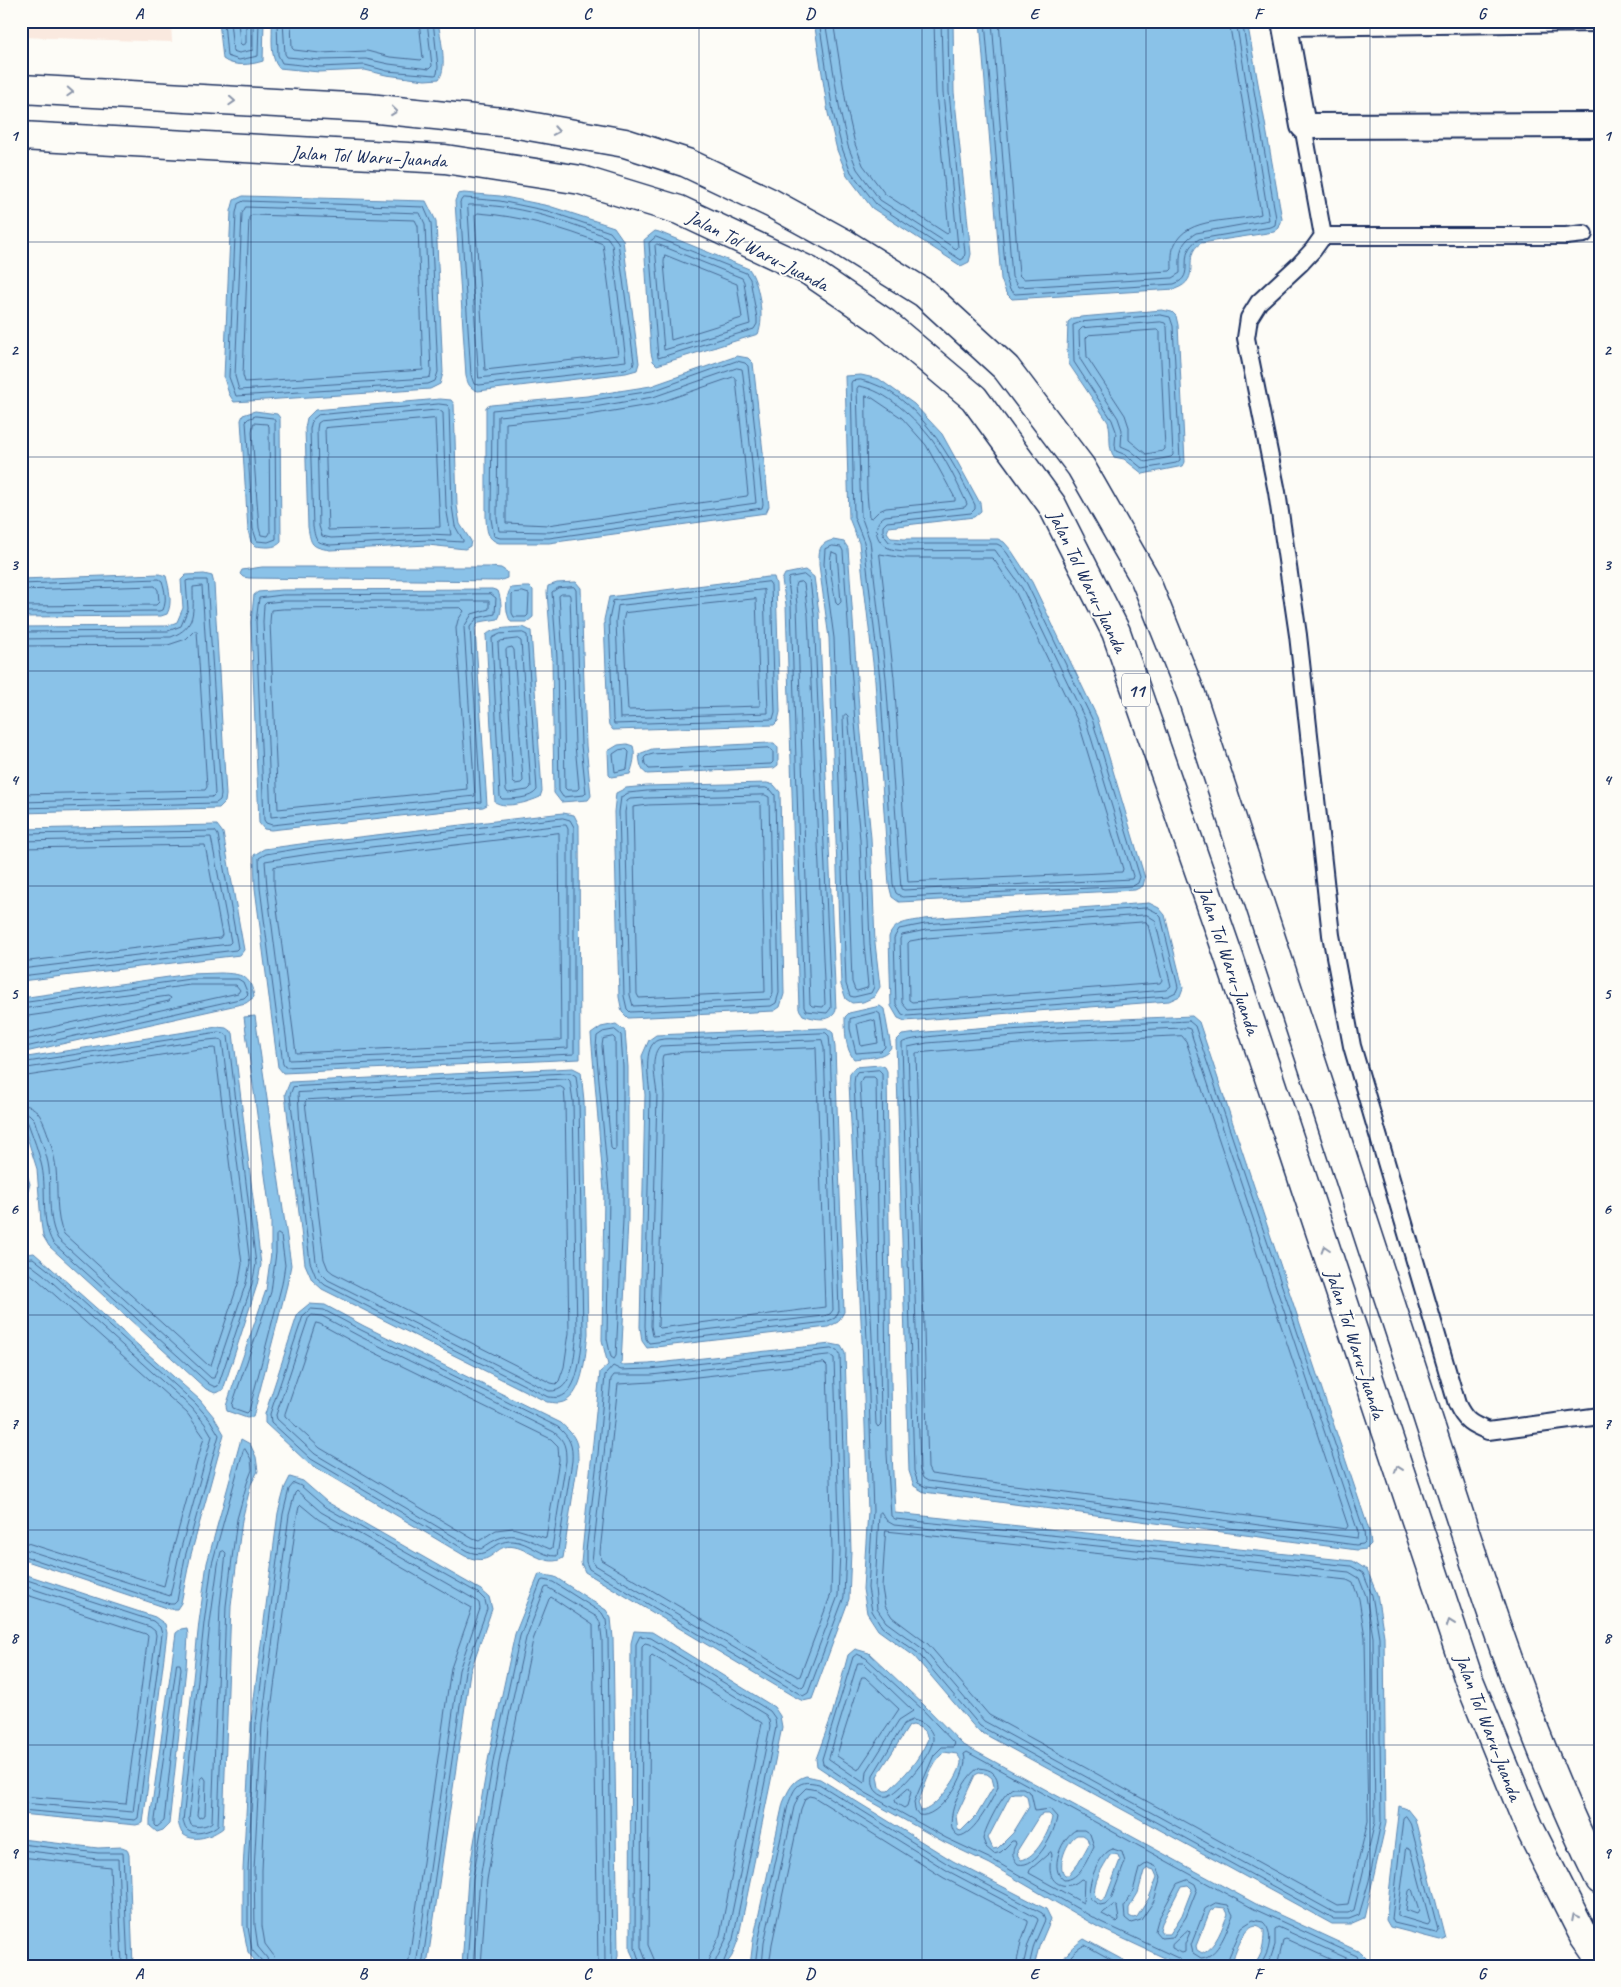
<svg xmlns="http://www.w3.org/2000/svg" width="1621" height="1987" viewBox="0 0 1621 1987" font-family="Caveat,sans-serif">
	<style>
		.built { fill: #fae9df }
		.water { fill: #8ac2e8; stroke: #5e87b1; fill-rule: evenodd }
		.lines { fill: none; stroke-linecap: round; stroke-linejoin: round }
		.shore { stroke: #476a95; stroke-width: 1 }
		.street-casing { stroke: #1b2f5e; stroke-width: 20 }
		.secondary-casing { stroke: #1b2f5e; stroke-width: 28 }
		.highway-casing { stroke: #1b2f5e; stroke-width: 31 }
		.street { stroke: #fdfcf7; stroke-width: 16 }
		.secondary { stroke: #fdfcf7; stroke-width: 24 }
		.highway { stroke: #fdfcf7; stroke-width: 28 }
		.oneway { stroke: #8c96aa }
		.grid { fill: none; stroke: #1b2f5e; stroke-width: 1; stroke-opacity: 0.55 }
		.labels { text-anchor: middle; stroke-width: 4; stroke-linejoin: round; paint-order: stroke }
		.shield { fill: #fdfcf7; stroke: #5f6c8c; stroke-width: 1 }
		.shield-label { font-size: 19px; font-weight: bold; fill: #1b2f5e }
		.street-label { font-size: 20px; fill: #1b2f5e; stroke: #fdfcf7 }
		.neatline { fill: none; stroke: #1b2f5e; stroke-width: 2 }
		.grid-label { font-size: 16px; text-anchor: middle; font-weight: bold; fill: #1b2f5e }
	</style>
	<rect width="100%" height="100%" fill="#fdfcf7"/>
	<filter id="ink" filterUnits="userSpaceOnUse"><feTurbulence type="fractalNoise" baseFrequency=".02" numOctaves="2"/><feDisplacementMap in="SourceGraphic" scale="10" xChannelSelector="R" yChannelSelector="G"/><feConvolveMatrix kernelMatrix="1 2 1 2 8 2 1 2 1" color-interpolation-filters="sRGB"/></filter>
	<g filter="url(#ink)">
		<!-- built -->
		<path class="built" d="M21,21H171L172,42L21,37Z"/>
		<!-- water -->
		<g class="water">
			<path d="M219,21H264L263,61C251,65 233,67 223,59Z"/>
			<path d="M272,21H438C440,36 448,67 439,79L425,80L386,75L365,70L319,72L279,68C269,57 273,35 272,21Z"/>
			<path d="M814,21H953L954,92L971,254L969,262L961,266L872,208L847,175L837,150L828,113Z"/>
			<path d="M980,21H1247L1282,219L1279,228L1274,232L1201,243C1180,256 1204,279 1175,289L1012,299L1006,293L1001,279Z"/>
			<path d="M464,193L500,196L549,206L614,227L623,240L639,363L637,370L626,373L478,391C469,388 468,384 466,376L455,201L458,194Z"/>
			<path d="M243,196L426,201L436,221L443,373L440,384L430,389L234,402L229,394L224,378L231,211L234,200Z"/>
			<path d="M655,231L659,232L749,269C759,282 765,319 758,334L657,365L653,361L651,353L644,240Z"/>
			<path d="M1162,310L1172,312L1176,316L1178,325L1185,462L1183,466L1143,474L1124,459L1114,457C1107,446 1112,434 1108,422L1069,364L1067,351L1068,322L1073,318L1081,317Z"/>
			<path d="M737,356L748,358L753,363L769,506L766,513L549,543H499C487,539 487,531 486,519V407L491,405L587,396L651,386Z"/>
			<path d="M861,375L879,379L914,404L942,434L980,503L981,511L974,517L889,527L887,532L891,538L904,539H998L1004,542L1011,550L1032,582L1097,717L1145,878L1143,886L1135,890L899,902L892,897L889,885L875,680L859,543L849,518L845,376Z"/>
			<path d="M440,399L451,400L454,404L457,506L460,524L471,541L470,546L465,549L428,545L330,550C311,547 311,545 308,527L305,428L307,418L315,410Z"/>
			<path d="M255,411L277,414L280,418L281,542C275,549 264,547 255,546L251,542L248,530L241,420L243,415Z"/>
			<path d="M833,540L844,542L848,548L860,723L871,838L875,943L880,987L874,997L863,1002L852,1003L846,999L841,985L829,638L819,565C819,550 818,544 833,540Z"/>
			<path d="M262,567H490L501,568L507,572V578L499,581L249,578L243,577L240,574L242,570Z"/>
			<path d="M805,570L814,577L819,613L836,1010C832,1023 814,1019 803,1015L799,1009L786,605L782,580L785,574Z"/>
			<path d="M159,574L166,576C169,588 173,603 167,614L161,616L21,617V579Z"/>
			<path d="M204,574L212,576L214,584L226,795L225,802L219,808L21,813V627L167,626L177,622L183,608L181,580L186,575Z"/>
			<path d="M768,577H774L776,584L780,712L778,721L774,725L613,730L609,725L608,719L604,620L609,597Z"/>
			<path d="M576,582L581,588L586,745L591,796L588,800L561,802L554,793L552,657L547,592L548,586L557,583Z"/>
			<path d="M524,587H530L533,590V617L527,622H511C505,613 505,597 511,588Z"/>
			<path d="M492,589L498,591C501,599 503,612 498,619L479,622L475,628L487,805L483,807L271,830L264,829L259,823L251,622L254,595L258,592L282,590Z"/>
			<path d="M523,627L531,631L542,791L540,797C529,802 506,809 495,802L486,635C494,627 512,628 523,627Z"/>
			<path d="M769,743H774L778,748V765L774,768L647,774C640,770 640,762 639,754L652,749Z"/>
			<path d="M627,744L633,746C636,756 633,765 630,774L611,777L609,775L608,751L618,745Z"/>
			<path d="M767,783L774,785L780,792L784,994L780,1007L774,1011L628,1018L622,1012L619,997L614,812L616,793L626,788L647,786Z"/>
			<path d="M563,813L574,815L579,825L580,1059L283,1073L278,1067L255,888L254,855L264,849L308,843Z"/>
			<path d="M217,825L223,833L244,950L240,955L21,981V829Z"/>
			<path d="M1149,903L1159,908L1165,915L1183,988L1180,996L1169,1001L905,1021L898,1018L891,1006L889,937C894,921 910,922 924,919Z"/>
			<path d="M221,973C241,974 251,975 254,997L246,1003L21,1053V998L190,974Z"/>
			<path d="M880,1006L884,1009L891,1047C885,1059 866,1057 854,1059C845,1049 845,1030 845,1017L849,1013Z"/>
			<path d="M255,1016L291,1265L287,1285L253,1417L247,1418L227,1411L226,1406L266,1290L271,1253V1220L244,1017Z"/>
			<path d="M1192,1016L1199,1022L1369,1530L1371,1544L1366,1549L1357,1550L924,1492L914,1486L909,1471L896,1041L902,1035L926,1032L1053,1022Z"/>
			<path d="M616,1024L625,1031L628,1067V1220L621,1365L649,1364L831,1344L841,1346L845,1353L851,1551L849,1599L812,1699L803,1701L793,1696L585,1572L581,1563L600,1372L608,1365L602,1340L604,1192L591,1034L601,1027Z"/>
			<path d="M217,1027L226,1028L233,1033L261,1265L257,1285L223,1390L215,1393L206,1389L49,1246L43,1236L41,1222L37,1169L21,1118V1058Z"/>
			<path d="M827,1028L833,1033L835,1047L844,1312L838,1322L828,1327L647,1348L642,1341L640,1327L645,1095L642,1056L649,1040L656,1035Z"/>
			<path d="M880,1065L885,1067L887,1071L892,1454L895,1513L1353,1561L1367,1570L1377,1594L1384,1636L1386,1823L1364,1918L1350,1924H1332L977,1730L914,1656L878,1630L867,1613L863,1589L868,1511L862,1340L849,1083L850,1073L855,1067Z"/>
			<path d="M573,1068L581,1072L584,1101L588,1334C585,1354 584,1400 559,1403C555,1403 550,1402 547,1402L322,1289L312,1280L305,1264L285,1094L290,1082Z"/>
			<path d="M21,1155L30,1184L21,1216Z"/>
			<path d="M34,1253L200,1400L214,1417L224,1434L190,1558L181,1603L177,1609H170L21,1559V1255Z"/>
			<path d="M309,1304L325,1305L364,1326L561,1423C576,1437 578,1441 578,1461L563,1558C547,1568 530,1550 515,1547C492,1542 496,1569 465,1556L308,1463L265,1423V1414L298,1313Z"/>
			<path d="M241,1439L250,1444L256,1457L258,1471L251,1484L242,1520L231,1606L223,1828C213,1836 192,1844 182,1833C180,1830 179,1825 178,1822L199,1622L207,1563Z"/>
			<path d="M290,1477L303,1481L327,1502L481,1590L489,1597L492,1609L470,1672L427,1966H259L248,1952L243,1927V1870L251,1722L278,1513L285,1487Z"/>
			<path d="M21,1573L155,1617L165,1624L167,1633L143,1823L136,1825L21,1814Z"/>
			<path d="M539,1574L555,1577L606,1610L611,1618L613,1638L618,1955L616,1966H462L468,1878L489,1755L515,1634Z"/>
			<path d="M187,1628L188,1635L186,1668L169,1824L163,1830L157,1832L150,1826V1819L176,1633L181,1629Z"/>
			<path d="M634,1631L652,1632L774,1707L780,1716L782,1727L738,1940L732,1956L725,1966H640L637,1965L630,1950L631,1643Z"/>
			<path d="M855,1649L869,1653L925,1706L962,1744L1256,1904L1360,1952L1368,1960L1370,1966H1253C1263,1955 1264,1945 1264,1930C1248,1912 1237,1951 1232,1961L1233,1966H1182L1098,1927L990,1864L944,1842L863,1797L817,1766L816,1759L832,1715L848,1655ZM913,1725C921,1727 926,1731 928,1739C918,1762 906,1774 888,1791H884L879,1787L877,1776L909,1726ZM944,1752L957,1754C958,1755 961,1760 961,1761C962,1774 934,1811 921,1811L918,1803C925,1786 930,1764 944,1752ZM979,1773L987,1774L992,1778L994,1786L977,1815L961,1831L958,1830L956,1816L975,1775ZM1014,1793H1022L1027,1796L1029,1807L1013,1833L998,1848L993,1849L988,1838L1011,1794ZM1043,1814H1049L1052,1817C1050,1831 1036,1858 1021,1860L1018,1856L1017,1851L1039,1816ZM1077,1835H1083L1087,1838L1089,1844L1078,1864L1069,1875H1065C1056,1867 1067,1840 1077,1835ZM1114,1854L1118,1855L1120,1860L1106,1897L1101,1901L1095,1897C1092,1882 1103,1867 1110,1855ZM1148,1868L1154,1870L1157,1877L1149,1898L1137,1917L1133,1918L1129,1916V1908L1138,1893L1144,1871ZM1188,1885L1192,1889L1182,1915L1170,1934H1163L1160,1930L1162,1923L1181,1886ZM1216,1907L1225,1908L1228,1914C1222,1927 1217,1947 1202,1953L1197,1950L1196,1946L1210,1911Z"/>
			<path d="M806,1776L820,1779L953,1861L1046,1909L1051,1919L1039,1947L1034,1966H750L753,1941L783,1803C788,1791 792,1780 806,1776Z"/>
			<path d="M1399,1806L1407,1809L1415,1819L1445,1938L1440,1940L1390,1927L1386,1920Z"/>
			<path d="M21,1839L98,1848L122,1847L127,1849L129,1855L133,1966H21Z"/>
			<path d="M1084,1939L1134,1966H1060C1065,1954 1074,1946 1084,1939Z"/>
		</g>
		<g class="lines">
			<!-- shore -->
			<g class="shore">
				<path d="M224,21L227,56L239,60L258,56L259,21"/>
				<path d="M230,21L233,51L239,53L253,50V21"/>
				<path d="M238,21L240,43L242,45L246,43V21"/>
				<path d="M277,21L278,55L282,63L320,67L365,65L387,71L435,75L437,74L438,67L433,21"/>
				<path d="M283,21L285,54L287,57L320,60L366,59L389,64L429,69L432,66L427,21"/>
				<path d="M291,21L292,48L294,50L320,53L367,51L390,57L421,60L423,58L419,21"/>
				<path d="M819,21L833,112L842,148L851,172L876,204L961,260L964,258L965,253L949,92L948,21"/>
				<path d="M825,21L840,111L848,146L857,169L880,200L956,249L958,247L943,93L941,21"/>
				<path d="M833,21L847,109L855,144L863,165L885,194L947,234L949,232L936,93L934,21"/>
				<path d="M985,21L1006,278L1010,290L1015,294L1174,284C1198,276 1174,254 1199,239L1271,227L1275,225L1276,218L1242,21"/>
				<path d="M992,21L1012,277L1018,287L1172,278L1180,273C1180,254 1178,244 1196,233L1269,220L1236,21"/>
				<path d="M999,21L1019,275L1023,279L1170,271L1172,269C1172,262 1171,253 1174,246C1186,215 1235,223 1261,214L1229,21"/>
				<path d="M465,198L500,201L548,211L610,232L618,242L634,362L633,366L625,369L479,385L474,384L471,375L460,202L462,199Z"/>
				<path d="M244,201L424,207L431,223L438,372L435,381L428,384L236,396L229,377L236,213L238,204Z"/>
				<path d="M468,205C512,203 567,221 607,237L612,244L626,361L479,378Z"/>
				<path d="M246,207L420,213L425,224L431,372L430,377L427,378L239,390L235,376L242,214Z"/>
				<path d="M478,213C520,216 564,228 603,244L618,355L485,370L475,216Z"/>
				<path d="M252,215L415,220L418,226L423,370L245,382L243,375L249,218Z"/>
				<path d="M656,237L746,273L750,279L757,318V324L754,329L658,358L649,243Z"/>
				<path d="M657,244L742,278L744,282L750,324L664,350L655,246Z"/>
				<path d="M665,255L737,284L742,318L671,340L664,263Z"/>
				<path d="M1161,315L1170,317L1173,326L1180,460L1176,463L1143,469L1126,455L1116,451L1115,444L1116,431L1112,420L1074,362L1073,325L1081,322Z"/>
				<path d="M1161,322L1165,323L1167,327L1173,455L1171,457L1145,462L1130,450L1121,446L1122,430L1118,418L1080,359L1079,331L1082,328Z"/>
				<path d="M1157,330L1160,331V340L1165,449L1163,451L1146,454L1129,440V427L1125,415L1087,357L1086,338L1089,335Z"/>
				<path d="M737,361L745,363L748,366L763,504L762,508L549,538H500L494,536L491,519L492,410L587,401L652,391Z"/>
				<path d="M737,368L742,369L743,375L756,503L549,532L499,531L497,518L498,416L588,408L653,397Z"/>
				<path d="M734,377L736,380L748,494L747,496L548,525L506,523V423L589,415L655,404Z"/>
				<path d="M861,380C917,392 951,458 975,505V509L971,513L887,522L883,526V534L889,542L904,544H997L1001,546L1007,553L1027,584L1092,719L1140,877L1138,883L1133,886L902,897L896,893L893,884L880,679L864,542L854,517L851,383L852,381Z"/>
				<path d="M859,386C886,390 916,419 932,440C944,456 959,486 967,504L965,507L885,516C873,523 874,538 885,546C890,550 898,550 904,551L995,550L1022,588L1086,721L1133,876L1132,879L904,890L901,889L886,678L870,541L861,516L857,389Z"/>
				<path d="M866,396L871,397L902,418L926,445L955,498V501L886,508L879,511L872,518L869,517L867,492Z"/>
				<path d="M439,404L447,405L449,407L452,506L455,526L463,540V542L428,540L330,545C315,542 316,541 313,527L310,429L312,420L318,415Z"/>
				<path d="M439,410L443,413L446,507L451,535L428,534L331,538L322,536L319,526L317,429L318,423L321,421Z"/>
				<path d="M256,416L273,418L275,421L276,539L268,542L257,541L253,529L246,421L248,419Z"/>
				<path d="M435,419L440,527L328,530L325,428Z"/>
				<path d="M254,423L267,424L269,426L270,533L268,536L261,535L259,528L252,432Z"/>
				<path d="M833,546L841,547L843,551L855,723L866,839L870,944L874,987L871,993L854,997L850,996L846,984L834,638L824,564L825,549Z"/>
				<path d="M832,552L837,554L841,602L838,605L836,603C834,591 827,562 832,552Z"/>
				<path d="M880,554L904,558H992L995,561L1015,591L1079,724L1123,869L1122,872L908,882L894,678Z"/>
				<path d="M804,575L810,580L814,614L831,1008L827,1013L806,1011L804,1007L791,605L788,581L789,578Z"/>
				<path d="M769,582L771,585L775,712L773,719L614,724L613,719L609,620L613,601Z"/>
				<path d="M802,582L804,584L808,615L825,1004L823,1007L812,1006L810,1004L797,605L795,586L796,583Z"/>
				<path d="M21,584L159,579L162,581C165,590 167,601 163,610L159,611L21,612"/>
				<path d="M574,587L576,590L581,745L586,793L584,795L563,797L559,791L557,657L552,592L558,588Z"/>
				<path d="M21,590L155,586L158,590L159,602L156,605L21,606"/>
				<path d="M764,590L768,713L620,718L616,621L618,606Z"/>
				<path d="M523,592L529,594L528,615L526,617H514L512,613V595L514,593Z"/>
				<path d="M491,594L496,598L495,614L477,618L470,627L481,802L272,825L266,823L264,820L256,622L259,598L282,595Z"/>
				<path d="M562,594H569L570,596L575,745L579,788L577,790H567L565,788L563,657L559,596Z"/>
				<path d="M756,599L760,706L628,710L623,621L625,613Z"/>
				<path d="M282,601H489V609L472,614L464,627L475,796L271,817L263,622L264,605L266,603Z"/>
				<path d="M461,608L464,611L458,620L456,628L467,789L278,809L270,622L271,610L283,609Z"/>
				<path d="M21,632L168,631L181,626L188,609L186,581L189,580H207L221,795L220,800L216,803L21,808"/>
				<path d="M523,633L527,635L537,790C531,799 512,799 502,799L500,797L492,638L500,634Z"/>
				<path d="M21,639L171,637C197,627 193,611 193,587L202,586L215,794L212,797L21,802"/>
				<path d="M518,639L521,641L531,787L528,790L508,793L506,790L498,643L501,641Z"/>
				<path d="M21,646L168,645L186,639L194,631H197L207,787L205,790L21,794"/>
				<path d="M508,648L512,647L514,650L523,781L521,783L515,784L513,782L506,650Z"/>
				<path d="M846,714L848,716L860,839L864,944L868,986L867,988L857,991L855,990L852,982L843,717Z"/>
				<path d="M769,748L773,751V762L771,764L649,769L645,764L644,758L646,756L653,754Z"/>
				<path d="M626,749L629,752L627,769L615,772L613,754L619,750Z"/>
				<path d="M766,788L771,790L775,795L779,993L776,1003L771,1006L630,1012L627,1009L624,996L619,812L621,797L628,793L647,791Z"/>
				<path d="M765,795L769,797L773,992L771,999L633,1006L630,995L625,812L627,801L630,799L647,798Z"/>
				<path d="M759,802L761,805L765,992L639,998L637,994L633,807L648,805Z"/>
				<path d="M563,818L570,820L574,827V1054L285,1067L283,1064L260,888L259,858L266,854L309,847Z"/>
				<path d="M563,825H566L568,829V1048L289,1060L267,887L265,861L310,854Z"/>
				<path d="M559,833L561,1040L296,1053L274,886V867Z"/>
				<path d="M21,834L215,831L218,835L238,948L236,950L21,976"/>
				<path d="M21,841L211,837L231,942L229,944L21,969"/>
				<path d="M21,848L205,845L222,935L220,938L21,962"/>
				<path d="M1148,908L1156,912L1161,917L1178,987L1176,992L1168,996L907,1016L902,1014L896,1004L894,938L899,929L925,924Z"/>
				<path d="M1147,915L1155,920L1171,986L1166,990L908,1010L902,1003L900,939L902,935L926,930Z"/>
				<path d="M1146,922L1148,925L1162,980L1160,983L912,1002L909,1000L908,943L910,941L927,938Z"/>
				<path d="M21,1003L190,979H238L243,982L248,994L244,998L21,1048"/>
				<path d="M21,1009L190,985H236L240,990L238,993L21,1041"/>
				<path d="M877,1012L880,1014L885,1047L881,1051L856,1053L850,1029V1019Z"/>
				<path d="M21,1017L168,996L171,998L169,1001L21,1034"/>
				<path d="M872,1020L875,1021L878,1043L861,1046L857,1024Z"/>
				<path d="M1189,1021L1195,1026L1364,1531L1365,1542L1363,1544L1356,1545L926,1487L918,1483L914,1471L902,1043C913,1031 1155,1023 1189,1021Z"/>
				<path d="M1187,1028L1190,1029L1193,1039L1358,1532L1357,1538L928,1481L923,1478L920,1470L908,1047L927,1043L1054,1033Z"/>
				<path d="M615,1030L621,1035L623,1067V1220L616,1356L614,1359L611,1357L607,1339L609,1192L596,1047L597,1036L603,1032Z"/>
				<path d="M826,1033L829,1036L830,1047L839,1311L835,1318L826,1322L649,1343L646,1339L645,1326L650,1095C649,1082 642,1046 658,1040C665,1038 675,1039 682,1039Z"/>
				<path d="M1182,1036L1186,1041L1348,1526L1346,1529L931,1474L928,1468L916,1053L1054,1041Z"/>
				<path d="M613,1037L615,1039L616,1148L614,1151L611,1148L602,1046L603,1039Z"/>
				<path d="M822,1040L824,1048L833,1310L830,1314L824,1316L653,1336L651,1326L657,1095C656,1081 649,1057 660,1046L682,1045Z"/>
				<path d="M816,1048L825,1307L660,1328L658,1326L664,1096L662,1059L663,1055L683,1052Z"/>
				<path d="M21,1063L218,1032L224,1033L228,1036L256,1264L252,1284L218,1386L215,1387L209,1384L53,1243C40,1220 47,1192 42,1167C39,1152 33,1137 28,1123L26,1120L21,1119"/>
				<path d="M21,1069L198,1041L218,1039L222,1040L250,1264L246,1283L214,1378H211L58,1239C47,1219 51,1191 49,1169C47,1153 39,1135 34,1119L29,1114L21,1113"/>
				<path d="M879,1070L882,1073L887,1454L891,1516L895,1519L1351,1566L1363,1573L1372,1595L1379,1637L1381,1822L1369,1881L1359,1915L1349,1919H1333L980,1726L918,1653L882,1627L872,1611L868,1588L873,1511L867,1339L854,1084L855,1075L857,1072Z"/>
				<path d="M571,1073L576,1076L579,1101L583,1334C581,1350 579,1393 559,1397C556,1398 551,1397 548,1397L325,1285L316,1277L310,1262L290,1095L293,1087Z"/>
				<path d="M21,1077L199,1049L215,1048L242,1264L239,1281L211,1365H208L64,1234C55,1219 58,1187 56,1169C55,1156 46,1123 38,1113C34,1107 28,1105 21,1105"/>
				<path d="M863,1077H874L876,1079L881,1424L878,1427L876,1424L861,1100L860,1084Z"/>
				<path d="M568,1079L570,1081L573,1101L577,1333C574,1352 575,1393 549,1391L328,1280L321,1273L316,1261L300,1126L298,1093Z"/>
				<path d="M561,1087L564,1089L565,1102L569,1333L564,1367L559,1381L556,1384L551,1383L333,1273L328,1269L324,1259L305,1102L307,1100Z"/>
				<path d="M278,1234L281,1236L285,1265L282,1284L249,1411L247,1413L233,1408L232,1405L271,1292L276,1253V1236Z"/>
				<path d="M21,1259L33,1258L47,1269L196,1404L210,1420L219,1435L185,1557L177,1601L174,1604H170L21,1555"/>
				<path d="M21,1265H31L43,1274L192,1408L205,1424L212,1436L179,1555L170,1596L21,1548"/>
				<path d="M21,1273L28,1272L38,1280L187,1413L204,1437L172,1553L164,1586L21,1541"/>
				<path d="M311,1309L324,1310L361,1330L558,1427C570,1438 573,1445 572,1461L557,1556C542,1557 529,1542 513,1541C490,1540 492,1561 467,1551L311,1459L271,1422L270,1414L303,1316Z"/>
				<path d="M312,1315L322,1316L359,1336L554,1432C565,1441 566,1447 566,1461L552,1548L550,1549C519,1536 511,1527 481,1549L470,1546L315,1454L277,1419L276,1415L308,1319Z"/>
				<path d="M316,1323L320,1324L355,1343L551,1439L558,1446L559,1460L546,1538L513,1528L496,1530L479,1541L473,1539L320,1448L285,1416V1414Z"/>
				<path d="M831,1349L837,1350L840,1355L846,1551L844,1597L808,1693L803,1696L589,1569L586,1562V1551L598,1454L605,1375L613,1366L621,1370L650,1369Z"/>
				<path d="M830,1355L834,1358L840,1551L838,1596L804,1686L802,1688L595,1565L592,1561L593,1552L604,1455L611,1379L614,1375H651Z"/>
				<path d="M824,1363L827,1366L832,1551L831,1594L800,1676L798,1677L601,1560L600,1552L618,1384L652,1382Z"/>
				<path d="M245,1449L251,1459L252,1470L247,1483L237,1519L226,1606L218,1825C212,1831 193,1837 186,1829C185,1828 183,1821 183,1821L204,1623L212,1564L243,1451Z"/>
				<path d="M881,1512L887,1521L894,1525L1349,1572L1359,1578L1366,1596L1373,1637L1375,1822L1354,1910L1348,1913H1335L984,1721L923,1649L886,1622L877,1609L875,1588L879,1514Z"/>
				<path d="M886,1531L1347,1580L1353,1583L1359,1599L1365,1637L1368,1821L1348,1904L1337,1905L989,1715L928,1644L892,1617L885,1606L882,1588Z"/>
				<path d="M224,1551L226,1553L220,1606L212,1822C208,1826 196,1828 191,1825L189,1819L210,1623L218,1565L221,1552Z"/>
				<path d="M21,1578L153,1621L160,1627L162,1634L138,1818L135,1820L21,1810"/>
				<path d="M21,1585L150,1627L155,1631L156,1635L133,1812L21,1803"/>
				<path d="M21,1593L146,1634L148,1636L126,1804L21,1796"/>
				<path d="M858,1663H863L913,1711L899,1720L867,1771L866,1781L864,1783L829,1759Z"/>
				<path d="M177,1664H180L181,1668L164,1821L157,1827L155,1825V1820Z"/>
				<path d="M862,1677H865L899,1709L858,1770L837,1756Z"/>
				<path d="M913,1720C922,1722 931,1727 933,1737C935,1751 903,1789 890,1795C888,1797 885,1796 883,1796C873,1791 872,1785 873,1775L904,1724Z"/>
				<path d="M979,1768C992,1769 998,1774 998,1787C992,1800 974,1835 959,1836C938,1827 965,1773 979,1768Z"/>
				<path d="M204,1777L206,1780L205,1815L199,1818L197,1815L201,1779Z"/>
				<path d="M909,1788L911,1792L907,1806L904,1808L896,1803L895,1800Z"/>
				<path d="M1013,1788H1023L1031,1793L1035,1811L1050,1809L1057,1817C1055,1832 1037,1869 1018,1864C1012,1858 1011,1852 1016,1844L1015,1841H1012L1001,1852L994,1854L986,1847L983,1839C985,1828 1003,1792 1013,1788Z"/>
				<path d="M1406,1816L1410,1822L1438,1930L1436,1933L1394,1923L1392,1919L1403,1818Z"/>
				<path d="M1076,1830H1084L1090,1834L1094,1846C1088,1858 1080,1880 1064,1880C1048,1870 1062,1836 1076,1830Z"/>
				<path d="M21,1844L98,1853H123L128,1966"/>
				<path d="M1407,1848L1411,1850L1430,1922L1428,1925L1398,1916Z"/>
				<path d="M1113,1849L1122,1852L1125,1862L1111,1899L1105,1904L1100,1905L1090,1899C1086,1886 1099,1852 1113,1849Z"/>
				<path d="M21,1850L97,1859H118L122,1966"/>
				<path d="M1051,1852L1052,1855C1051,1858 1050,1863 1050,1867C1049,1886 1069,1891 1081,1879L1084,1880L1083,1903L1029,1873L1030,1870Z"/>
				<path d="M21,1857L110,1867L114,1966"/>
				<path d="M1148,1863L1157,1867L1161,1877L1154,1901L1141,1920L1131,1923L1125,1918L1124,1907L1133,1891L1139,1869Z"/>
				<path d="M1188,1880L1195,1884L1197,1889L1186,1917L1173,1937L1161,1938L1155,1931L1158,1920L1177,1884Z"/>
				<path d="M1412,1889L1419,1911L1417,1914L1406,1910L1409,1891Z"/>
				<path d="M1216,1903L1228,1905L1233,1915C1227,1929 1219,1957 1201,1958L1193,1953L1191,1945L1205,1909Z"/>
				<path d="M1114,1905L1117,1907L1119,1920L1117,1922L1102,1914Z"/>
				<path d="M1188,1930L1190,1932L1185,1944V1952L1182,1953L1172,1948V1945Z"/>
				<path d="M262,1966V1961L252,1950L248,1927V1870L256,1722L283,1514L289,1489L294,1483L301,1486L325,1507L478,1593L485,1600L487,1609L465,1671L422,1966"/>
				<path d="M269,1966L267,1958L258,1947L255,1926L254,1870L262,1723L289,1515L295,1493L297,1491L321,1512L474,1599L479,1603L480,1609L459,1670L416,1966"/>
				<path d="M276,1966L274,1956L265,1944L262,1926V1870L269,1724L297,1516L299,1507L301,1505L318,1519L472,1608L451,1668L408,1966"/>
				<path d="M467,1966L473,1878L494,1756L520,1636L541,1581L543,1580L553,1582L602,1613L606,1620L608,1638L612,1966"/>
				<path d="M473,1966L480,1879L500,1757L526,1638L545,1588L547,1587L597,1617L600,1622L602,1639L605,1966"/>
				<path d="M481,1966L487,1880L508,1759L533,1640L549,1599L551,1597L593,1625L598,1966"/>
				<path d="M641,1966L635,1948L636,1644L640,1636L651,1638L770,1711L775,1718L776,1727L733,1939L722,1966"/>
				<path d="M648,1966L641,1947L642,1646L645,1643L649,1644L766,1715L769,1720L770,1727L727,1937L716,1960L715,1966"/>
				<path d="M655,1966L654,1959L648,1945L650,1657L652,1655L762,1723L720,1935L709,1958L708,1966"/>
				<path d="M755,1966L758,1942L788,1805C795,1786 798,1779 819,1784L951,1866L1042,1913L1045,1920L1034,1945L1029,1966"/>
				<path d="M762,1966L764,1943L794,1807L799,1795L806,1788L817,1790L948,1871L1037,1918L1038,1920L1028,1944L1023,1966"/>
				<path d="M769,1966L772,1944L801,1809L805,1799L809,1796L814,1797L944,1878L1028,1921V1923L1021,1942L1016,1966"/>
				<path d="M1065,1966C1069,1957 1076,1949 1085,1945L1123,1966"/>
				<path d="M1183,1966L1180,1959L1101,1922L993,1860L946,1838L866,1793L823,1764L822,1759L853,1657L857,1654L866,1658L922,1709L955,1744L953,1747H942L934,1755L914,1802L915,1810L919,1815C938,1820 971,1773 964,1754L967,1752L1254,1909L1357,1956L1365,1966"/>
				<path d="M1228,1966V1959L1242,1927L1253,1920L1263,1922C1275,1933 1269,1955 1259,1966"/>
				<path d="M1268,1966L1275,1945V1929L1278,1927L1353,1961L1358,1966"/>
				<path d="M1277,1966L1283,1940L1286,1939L1345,1966"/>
			</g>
			<!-- street casing -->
			<g class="street-casing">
				<g id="street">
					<path d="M1285,27L1600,23"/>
					<path d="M1303,126L1323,236L1313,250L1300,264L1259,302L1249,318L1246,338L1277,492L1298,635L1331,935L1352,1046L1457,1404C1465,1421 1471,1424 1488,1431L1600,1416"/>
					<path d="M1323,236H1566L1584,234"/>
				</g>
			</g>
			<!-- secondary casing -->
			<g class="secondary-casing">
				<path id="secondary" d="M1284,21L1303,126L1600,125"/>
			</g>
			<!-- highway casing -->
			<g class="highway-casing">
				<g id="highway">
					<path d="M21,89L368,108L512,123L625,143L687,163L771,203L842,242L924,293L1006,368L1081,467L1145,579L1191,694C1265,920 1339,1146 1413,1372C1469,1543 1520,1718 1600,1880"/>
					<path d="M21,136L445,159L581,180L679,210L809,271L885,323L974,398L1052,505L1116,632L1229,957L1469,1680L1530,1829L1584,1936L1600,1959"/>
				</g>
			</g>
			<!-- street -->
			<use href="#street" class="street"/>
			<!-- secondary -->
			<use href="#secondary" class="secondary"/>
			<!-- highway -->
			<use href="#highway" class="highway"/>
		</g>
		<!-- one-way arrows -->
		<defs><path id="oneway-chevron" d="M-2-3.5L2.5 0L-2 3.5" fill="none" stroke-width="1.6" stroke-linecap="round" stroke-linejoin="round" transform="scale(1.25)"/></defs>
		<g class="oneway">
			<use href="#oneway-chevron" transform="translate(70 92) rotate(3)"/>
			<use href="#oneway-chevron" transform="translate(232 101) rotate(3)"/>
			<use href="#oneway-chevron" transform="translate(394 111) rotate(6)"/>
			<use href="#oneway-chevron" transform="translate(556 131) rotate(10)"/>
			<use href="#oneway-chevron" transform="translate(1325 1249) rotate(-108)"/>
			<use href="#oneway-chevron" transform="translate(1398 1469) rotate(-109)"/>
			<use href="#oneway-chevron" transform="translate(1450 1623) rotate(-109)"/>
			<use href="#oneway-chevron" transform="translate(1575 1917) rotate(-117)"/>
		</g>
	</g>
	<!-- grid -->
	<path class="grid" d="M251,21V1966M475,21V1966M699,21V1966M922,21V1966M1146,21V1966M1370,21V1966M21,242H1600M21,457H1600M21,671H1600M21,886H1600M21,1101H1600M21,1315H1600M21,1530H1600M21,1745H1600"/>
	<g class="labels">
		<!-- shield labels -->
		<rect class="shield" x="1122" y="673.5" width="28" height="33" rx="4"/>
		<g class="shield-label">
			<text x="1136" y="697">11</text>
		</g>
		<!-- street labels -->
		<g class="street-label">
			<text transform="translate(369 156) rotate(3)" y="7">Jalan Tol Waru–Juanda</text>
			<text transform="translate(758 250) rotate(27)" y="7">Jalan Tol Waru–Juanda</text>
			<text transform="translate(1088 581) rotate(64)" y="7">Jalan Tol Waru–Juanda</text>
			<text transform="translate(1229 960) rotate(71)" y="7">Jalan Tol Waru–Juanda</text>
			<text transform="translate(1356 1344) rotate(72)" y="7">Jalan Tol Waru–Juanda</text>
			<text transform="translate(1489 1727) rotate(69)" y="7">Jalan Tol Waru–Juanda</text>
		</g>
	</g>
	<!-- margin -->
	<rect width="1621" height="1987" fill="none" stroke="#fdfcf7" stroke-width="55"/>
	<rect x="28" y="28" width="1566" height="1932" class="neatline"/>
	<g class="grid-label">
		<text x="139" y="19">A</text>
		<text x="363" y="19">B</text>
		<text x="587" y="19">C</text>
		<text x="810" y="19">D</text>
		<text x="1034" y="19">E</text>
		<text x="1258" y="19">F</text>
		<text x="1482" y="19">G</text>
		<text x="14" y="141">1</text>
		<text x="1607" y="141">1</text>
		<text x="14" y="355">2</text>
		<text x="1607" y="355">2</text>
		<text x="14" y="570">3</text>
		<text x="1607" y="570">3</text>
		<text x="14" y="785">4</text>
		<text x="1607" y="785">4</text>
		<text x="14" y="999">5</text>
		<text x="1607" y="999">5</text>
		<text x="14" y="1214">6</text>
		<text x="1607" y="1214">6</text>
		<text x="14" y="1429">7</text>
		<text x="1607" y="1429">7</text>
		<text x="14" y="1643">8</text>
		<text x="1607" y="1643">8</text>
		<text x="14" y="1858">9</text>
		<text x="1607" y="1858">9</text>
		<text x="139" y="1979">A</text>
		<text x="363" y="1979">B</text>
		<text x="587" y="1979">C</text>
		<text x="810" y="1979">D</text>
		<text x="1034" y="1979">E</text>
		<text x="1258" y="1979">F</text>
		<text x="1482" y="1979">G</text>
	</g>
</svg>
